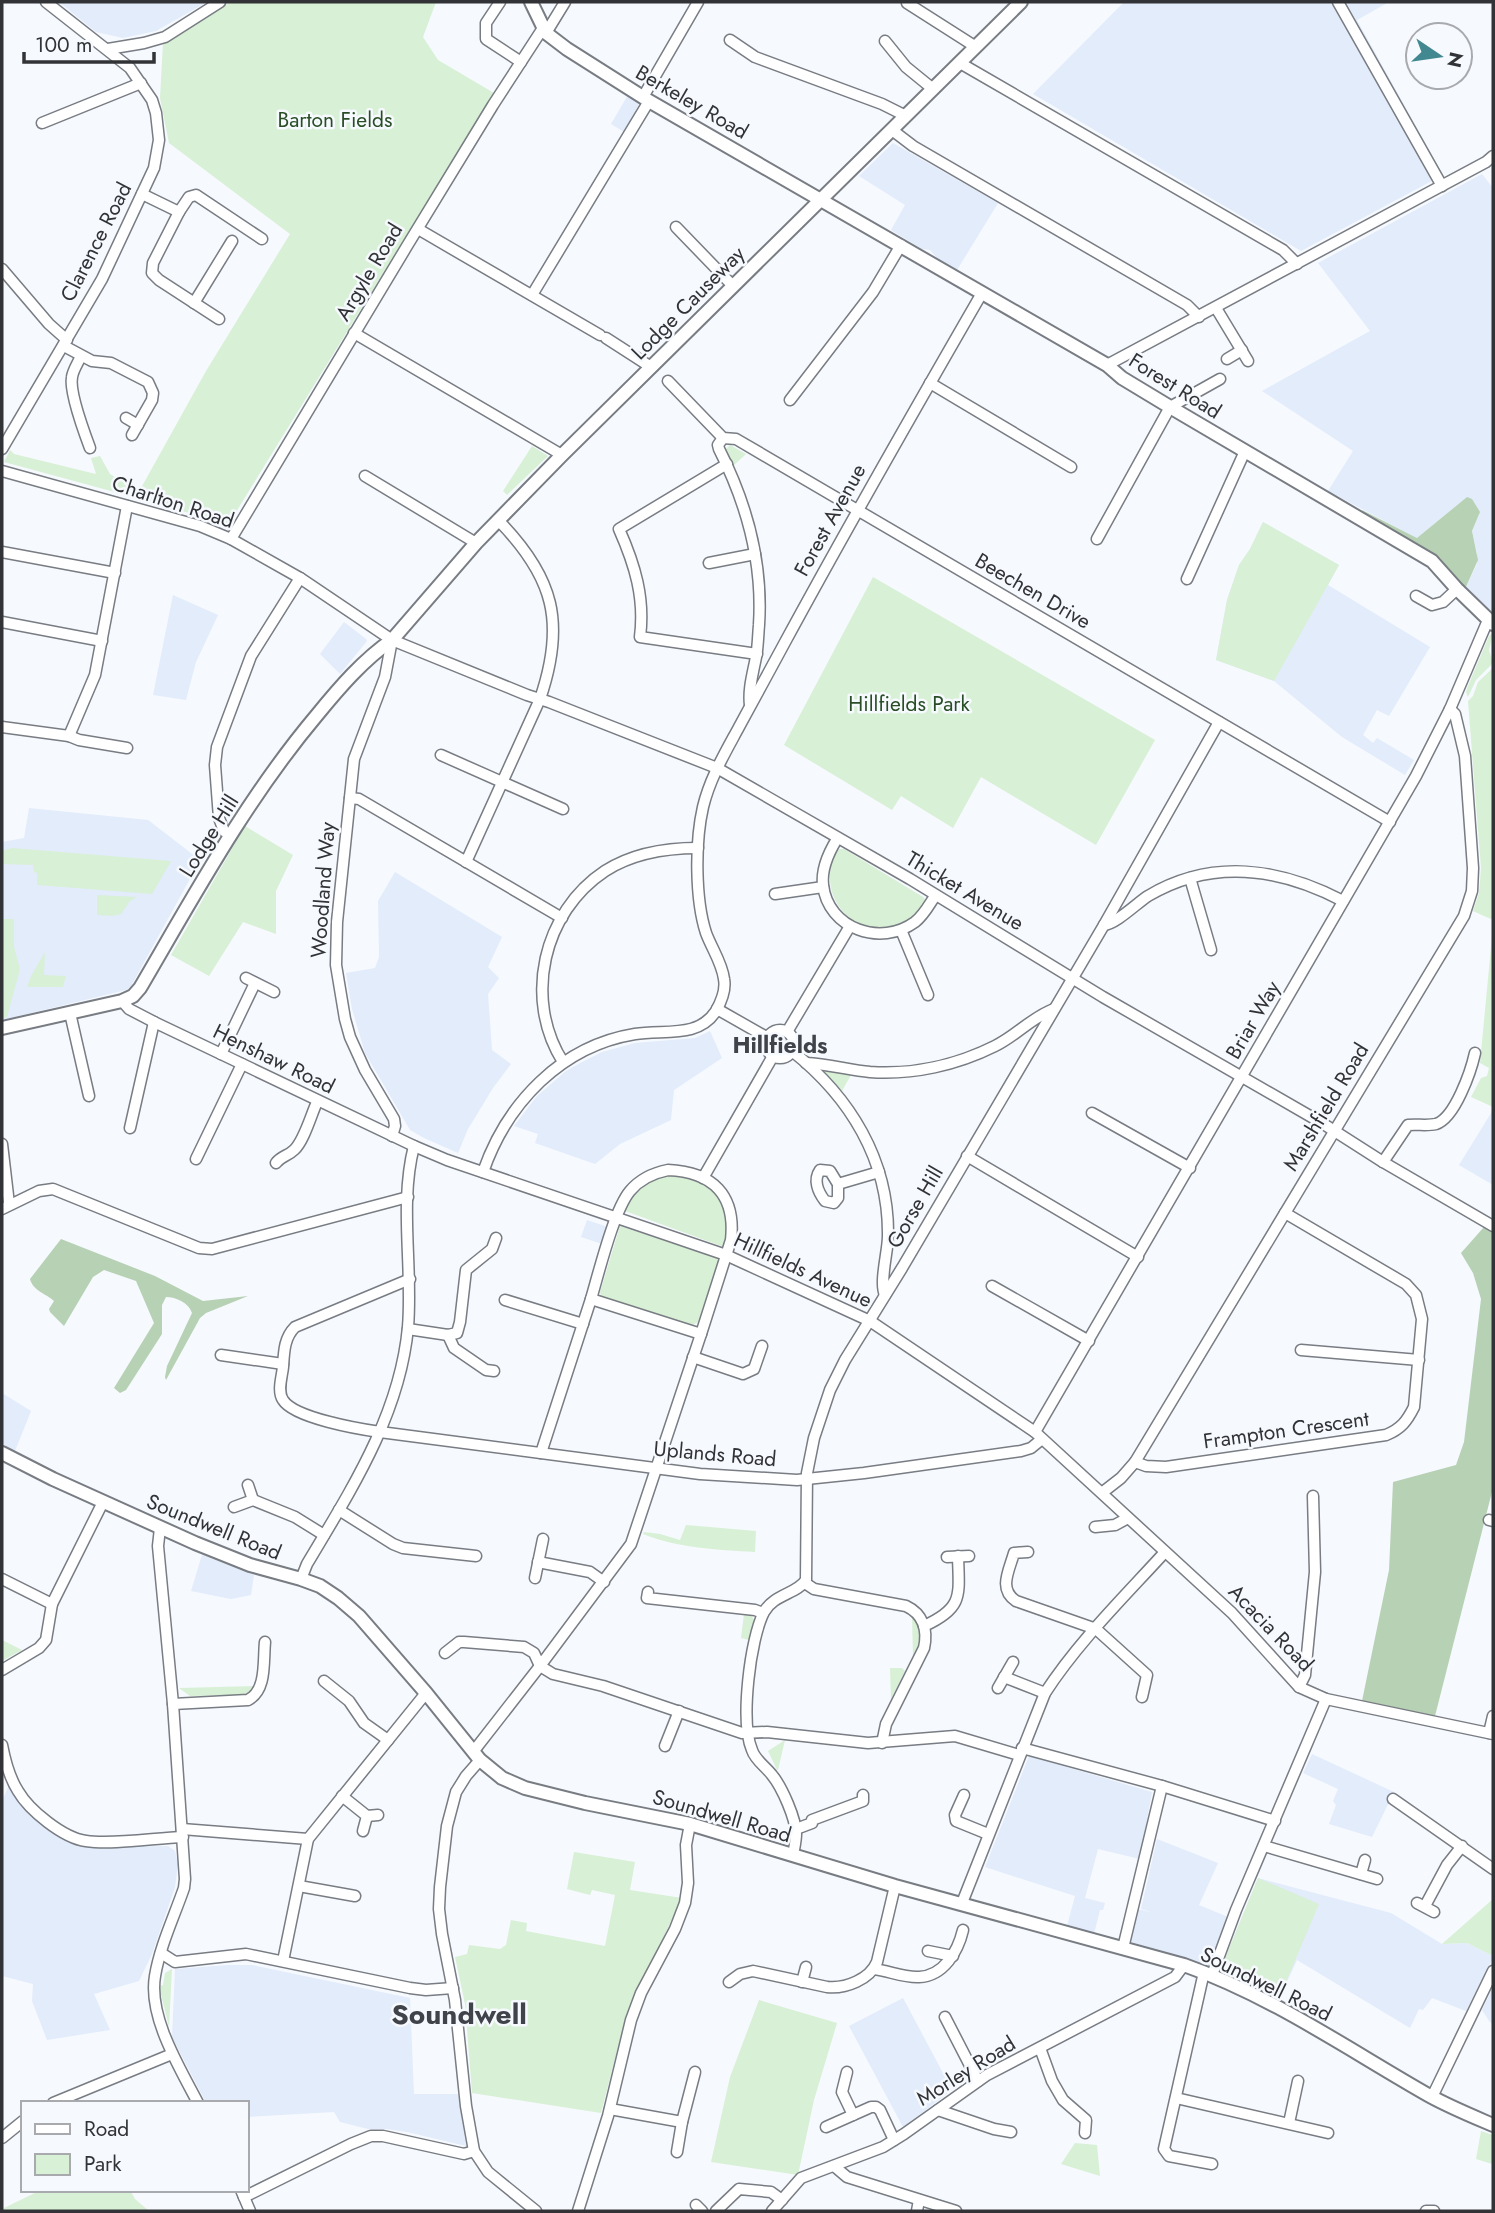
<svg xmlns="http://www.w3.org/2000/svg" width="1495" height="2213" viewBox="0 0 1495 2213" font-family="Jost,sans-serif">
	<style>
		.built { fill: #e3ecfb }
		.green { fill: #d8f0d5 }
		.forest { fill: #b7d1b4 }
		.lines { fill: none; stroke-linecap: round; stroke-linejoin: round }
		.minor-casing { stroke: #787c83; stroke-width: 13 }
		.major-casing { stroke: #787c83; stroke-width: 16 }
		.minor { stroke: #fff; stroke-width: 10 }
		.major { stroke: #fff; stroke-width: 12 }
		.labels { text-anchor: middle; stroke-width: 5; stroke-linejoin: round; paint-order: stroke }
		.street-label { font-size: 21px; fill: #323336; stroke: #f6f9fe }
		.park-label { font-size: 21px; fill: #294e25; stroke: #f6f9fe }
		.neighbourhood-label { font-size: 23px; font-weight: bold; fill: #40444a; stroke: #f6f9fe }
		.district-label { font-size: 28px; font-weight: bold; fill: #40444a; stroke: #f6f9fe }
	</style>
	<rect width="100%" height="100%" fill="#f6f9fe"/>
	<!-- built -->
	<g class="built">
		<path d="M59,2H207L156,31L123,38L96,32Z"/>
		<path d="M1124,2H1389L1357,20L1443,175L1301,251L1033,94Z"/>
		<path d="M628,95L638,101L639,104L624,132L611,124Z"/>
		<path d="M893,143L998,203L957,270L938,259L930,250L922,249L891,230L905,205L859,176Z"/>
		<path d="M1482,174L1493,188V616L1465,589L1477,564V553L1472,531L1479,515L1467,497L1417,538L1328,491L1353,451L1262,391L1370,331L1318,263Z"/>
		<path d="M1263,522L1339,565L1328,585L1430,647L1389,716L1377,710L1363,735L1373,743L1377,738L1414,760L1405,775L1342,737L1274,681L1216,660L1227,600L1239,565L1250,549Z"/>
		<path d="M173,595L218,615L196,662L186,700L153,695Z"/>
		<path d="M344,622L366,639L367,641L340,674L320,654Z"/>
		<path d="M29,808L148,820L196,857L197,866L131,986L126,990L2,1020V842L24,838Z"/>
		<path d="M395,872L502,937L488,967L499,978L488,994L492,1050L511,1064L493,1088L468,1129L458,1153L424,1138L410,1130L365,1053L352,1009L346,973L375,968L379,957L378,901Z"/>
		<path d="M710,1031L722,1058L674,1090L671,1120L620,1144L595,1164L535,1143L538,1134L514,1126L537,1096L566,1071L582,1062L602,1052L635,1043L695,1038Z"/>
		<path d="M1493,1110V1185L1459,1165Z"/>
		<path d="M587,1220L608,1227L602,1244L581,1237Z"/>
		<path d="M2,1393L31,1411L15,1451L2,1443Z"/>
		<path d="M202,1555L254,1575L251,1595L231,1599L191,1591Z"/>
		<path d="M1312,1754L1394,1792L1372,1837L1329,1824L1336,1805L1333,1801L1338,1789L1303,1773Z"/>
		<path d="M1029,1756L1152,1792L1140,1859L1098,1849L1085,1898L1105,1903L1103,1910H1100L1094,1934L1067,1926L1075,1896L985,1867Z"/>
		<path d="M9,1785L15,1797L28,1814L61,1838L79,1847L168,1846L175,1851L178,1864L175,1887L152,1954L139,1981L94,1994L110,2030L47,2040L32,2001L33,1984L2,1976V1801Z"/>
		<path d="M1157,1839L1218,1863L1199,1905L1228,1917L1208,1967L1128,1941L1136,1909L1151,1912L1141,1909Z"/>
		<path d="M1258,1878L1391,1913L1442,1944L1467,1943L1493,1956L1491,1962L1466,2011L1432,1998L1423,2010L1419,2009L1410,2028L1297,1960L1278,2001L1230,1977L1224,1961Z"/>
		<path d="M228,1965H252L410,1998L414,2094H458L466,2146L407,2132L387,2129H368L340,2122L334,2112L247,2117V2103H206L172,2037L175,1969Z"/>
		<path d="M1493,1987V2025L1489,2021L1482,2010Z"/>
		<path d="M903,1998L952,2090L903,2127L849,2026Z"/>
	</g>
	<!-- green -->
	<g class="green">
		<path d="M230,2H436L423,37L438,60L494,93L228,525L136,497L206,371L290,234L169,143L160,98L163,43Z"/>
		<path d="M730,445L746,454L732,467L725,450Z"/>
		<path d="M532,446L548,456L507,495L503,491Z"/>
		<path d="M10,450L14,454L96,474L91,458L100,456L110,474L137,490L133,497L4,462Z"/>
		<path d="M1263,522L1339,565L1274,681L1216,660L1227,600L1239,565L1250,549Z"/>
		<path d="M873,577L1155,740L1096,845L981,777L953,828L901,796L892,810L784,745Z"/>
		<path d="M1493,633L1489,650L1493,663L1476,680L1468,697L1466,692L1468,686L1489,636Z"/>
		<path d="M1493,668V920L1473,911L1479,893L1481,868L1468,701L1473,696L1478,682Z"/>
		<path d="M245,826L293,855L276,891V934L243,922L209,976L171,955Z"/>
		<path d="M12,848L171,861L152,894L37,885V873L34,872L33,865L2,864V851Z"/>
		<path d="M839,849H844L923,897L926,901C924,908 918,913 912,917C878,945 828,918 830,875C831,865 833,856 839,849Z"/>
		<path d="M97,895L137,897L130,901L121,914L113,916L97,915Z"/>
		<path d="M2,919H14V947L20,969L7,1017L2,1018Z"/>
		<path d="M1493,926V1107L1471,1097L1481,1078L1487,1076L1489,1068L1480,1063Z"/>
		<path d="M45,952L44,975L66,976L63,987H27L31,976Z"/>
		<circle cx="780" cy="1044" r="8"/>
		<path d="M827,1069L851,1075L842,1091L826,1074L824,1071Z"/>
		<path d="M668,1176C710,1178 736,1203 724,1247L625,1211C633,1191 647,1180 668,1176Z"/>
		<path d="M620,1226L719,1259L698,1322L693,1325L601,1296L600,1292Z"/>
		<path d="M686,1525L756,1531L755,1552C717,1550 678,1548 643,1534L644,1532L660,1534L680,1540Z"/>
		<path d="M744,1614L751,1616L754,1619L749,1640L741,1638Z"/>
		<path d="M912,1615C924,1630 922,1642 913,1658Z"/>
		<path d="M2,1640L22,1650L2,1661Z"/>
		<path d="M890,1668H902L905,1671L891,1699Z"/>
		<path d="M256,1686L252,1692L244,1695L190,1696L179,1688Z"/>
		<path d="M785,1740L778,1770H777L768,1751Z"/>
		<path d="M574,1852L635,1862L630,1890L682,1898L626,2016L601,2113L472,2093L465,2004L455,1957L467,1954L469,1945L500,1949L506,1945L511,1920L527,1923L526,1931L605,1946L615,1895L592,1890L590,1895L567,1889Z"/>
		<path d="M1258,1878L1319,1904L1278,2001L1230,1977L1224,1961Z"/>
		<path d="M1493,1899V1956L1467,1943L1442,1944Z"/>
		<path d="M172,1969L169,2027L159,1986L163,1985L165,1973Z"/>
		<path d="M759,2000L837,2023L814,2100L798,2175L711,2162L730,2077Z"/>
		<path d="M1481,2131L1493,2135L1492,2164L1476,2159Z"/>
		<path d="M1075,2143L1097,2145L1100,2176L1061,2164Z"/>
		<path d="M41,2190H130L135,2199L149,2211H2V2209Z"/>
	</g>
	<!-- forest -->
	<g class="forest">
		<path d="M1467,497L1472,499L1480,512L1472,531L1478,560L1465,589L1443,565L1366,516L1362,510L1417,538Z"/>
		<path d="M1484,1227L1493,1232V1488L1435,1716L1362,1701L1389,1570L1393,1482L1456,1465L1464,1442L1481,1299L1473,1273L1461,1253Z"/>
		<path d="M61,1239L155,1276L203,1301L248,1296L206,1313L200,1318L166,1380L165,1377L167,1366L192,1313C189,1303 176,1297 166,1297L162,1305V1334L126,1390L120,1393L114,1388L154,1323L136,1281L104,1270L93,1277L64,1326L50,1312L49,1309L54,1301C47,1294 33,1291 30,1279Z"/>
	</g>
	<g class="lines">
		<!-- minor casing -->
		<g class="minor-casing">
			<g id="minor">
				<path d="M500,2L486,23V39L521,62"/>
				<path d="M1338,2L1442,186"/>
				<path d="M907,3L976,47"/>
				<path d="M546,33L565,2"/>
				<path d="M730,40L755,57L882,104L906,116"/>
				<path d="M885,41L906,67L933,89"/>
				<path d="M108,49L144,43L165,37L220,2"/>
				<path d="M960,63L1283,250L1297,264"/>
				<path d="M643,97L698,2"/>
				<path d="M42,123L141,83"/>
				<path d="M892,130L913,146L1187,305L1199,317"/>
				<path d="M142,194L179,212L189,197L196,195L262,239"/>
				<path d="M179,212L153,263L152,273L159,280L219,319"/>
				<path d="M676,227L733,286"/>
				<path d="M418,229L600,335"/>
				<path d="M2,269L49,324L67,340"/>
				<path d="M532,295L649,101"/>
				<path d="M194,303L232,241"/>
				<path d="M1216,308L1248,361"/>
				<path d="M354,333L562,455"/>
				<path d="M606,338L651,367"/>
				<path d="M64,346L92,361L111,363L148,382L153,393L152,400L132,435"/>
				<path d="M81,356C78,363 73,370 72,377C69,392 84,432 90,448"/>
				<path d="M1227,359L1242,350"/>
				<path d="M1107,365L1486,162L1493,156"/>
				<path d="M668,381L723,438L736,439L1390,822"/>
				<path d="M930,383L1071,467"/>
				<path d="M790,400L873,292L901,245"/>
				<path d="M126,418L138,425"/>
				<path d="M723,438L718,445L719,449C747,504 763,564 759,625C758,636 758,647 756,657C753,673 748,689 750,705"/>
				<path d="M2,449L102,279L154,168L159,140L156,113L152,100L130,68L46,2"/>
				<path d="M727,464L619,529C635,565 645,598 640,637L757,654"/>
				<path d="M2,471L200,526L231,539L300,578L392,640L527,695L549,702L717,768L910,879L1103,997L1322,1123L1383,1162L1493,1226"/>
				<path d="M365,476L476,543"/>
				<path d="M231,539L407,246L493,105L543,28"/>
				<path d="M1097,539L1170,407L1220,379"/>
				<path d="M2,552L115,573"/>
				<path d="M709,563L755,554"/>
				<path d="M1187,579L1245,451"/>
				<path d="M1416,596L1432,605L1443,602L1457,589"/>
				<path d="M2,622L102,641"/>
				<path d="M2,727L69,736L79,740L127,748"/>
				<path d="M69,736L95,675L127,506"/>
				<path d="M441,755L563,809"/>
				<path d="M350,798L359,799L562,918"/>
				<path d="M230,835L224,831L219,818L215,765L217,747L251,656L300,578"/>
				<path d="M837,839C829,852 821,868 823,885C828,929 881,947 915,922C924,915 929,905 935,896"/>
				<path d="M466,862L540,699C566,623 554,577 498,520"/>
				<path d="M1190,878L1211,950"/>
				<path d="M775,894L823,887"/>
				<path d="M1104,925C1116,924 1137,903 1148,896C1212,858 1280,868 1343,901"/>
				<path d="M901,930L928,995"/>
				<path d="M246,978L274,992"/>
				<path d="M122,1001L129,1009L154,1022L414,1146L447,1160L726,1255L870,1321L1035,1432L1232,1613L1299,1687L1326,1699L1493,1734"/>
				<path d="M717,1009L768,1038"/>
				<path d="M70,1013L89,1096"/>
				<circle cx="780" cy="1044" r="14"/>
				<path d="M787,1032L850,926"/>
				<path d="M792,1051C850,1097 889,1160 888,1236C888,1252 879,1282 885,1295"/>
				<path d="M221,1054L255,983"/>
				<path d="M563,1062C523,999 543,912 605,871C633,853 665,848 698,848"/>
				<path d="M806,1063C828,1064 849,1070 870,1072C913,1075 957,1065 995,1046C1016,1036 1032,1017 1054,1009"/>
				<path d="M1092,1113L1190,1168"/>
				<path d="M130,1128L154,1022"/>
				<path d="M392,1136L395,1126L394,1119L365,1070L350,1037L345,1019L336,965L337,922L354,759L385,677L392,640"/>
				<path d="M2,1144L9,1204"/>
				<path d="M967,1156L1138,1257"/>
				<path d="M196,1159L242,1064"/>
				<path d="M1383,1162L1408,1125C1417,1124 1427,1126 1436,1124C1455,1118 1471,1071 1475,1053"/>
				<path d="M276,1163C281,1156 288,1156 294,1150C304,1141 311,1115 317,1102"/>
				<path d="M668,1170C713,1172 736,1195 731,1240L701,1334L591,1299C599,1272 614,1210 630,1191C640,1179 653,1173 668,1170Z"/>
				<path d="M820,1170L830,1171L838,1184V1198L834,1203L825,1201C818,1192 813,1180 820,1170Z"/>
				<path d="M483,1172C507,1103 561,1046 635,1034C663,1029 698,1039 716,1011C721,1002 726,989 724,979C722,963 712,949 706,933C695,899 695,842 703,807C710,778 725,753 739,727C754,699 769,672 784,644C848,526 915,409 982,293"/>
				<path d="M703,1178L773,1056"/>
				<path d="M838,1184L879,1172"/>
				<path d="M2,1209L39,1191L53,1189L199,1248L212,1249L408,1197"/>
				<path d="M410,1279L295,1327C284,1338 284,1352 283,1367C282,1377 277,1391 283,1400C294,1418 359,1429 380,1432L700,1474L797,1480L864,1473L1021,1451L1031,1448L1042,1439"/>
				<path d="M992,1286L1089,1341"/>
				<path d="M505,1300L583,1324"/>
				<path d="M408,1329L448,1335L457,1333L460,1322L466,1270L492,1249L496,1238"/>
				<path d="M448,1335L454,1348L486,1370L494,1371"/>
				<path d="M1301,1350L1419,1360"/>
				<path d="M221,1355L283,1364"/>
				<path d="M693,1357L743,1374L754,1369L762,1346"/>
				<path d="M1035,1432L1416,776L1450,709L1488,620"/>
				<path d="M541,1453L591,1299"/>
				<path d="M1135,1462L1146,1466L1166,1467L1386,1435C1401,1429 1407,1421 1414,1407L1422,1319L1416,1295L1406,1284L1285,1213"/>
				<path d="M248,1485L253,1500"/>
				<path d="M1103,1492L1121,1478L1135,1462L1464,916L1472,891L1473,868L1465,756L1455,714L1450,709"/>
				<path d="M234,1507L253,1500L295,1517L324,1535"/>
				<path d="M339,1510L393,1544L403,1548L476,1556"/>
				<path d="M1489,1520L1493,1521"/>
				<path d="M1095,1527L1115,1525L1128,1518"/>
				<path d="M160,1528L158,1546L173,1704L185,1879L184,1888C174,1917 160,1946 155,1976C148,2017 180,2068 198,2103"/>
				<path d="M1028,1552L1014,1553C1009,1571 998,1589 1016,1601L1096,1629L1147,1675L1142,1697"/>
				<path d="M947,1557L969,1556"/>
				<path d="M538,1562L590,1572L604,1582"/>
				<path d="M535,1578L543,1539"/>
				<path d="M2,1579L52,1604"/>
				<path d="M301,1579L307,1564C351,1490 400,1415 408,1327C413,1267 399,1204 414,1146"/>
				<path d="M805,1583L814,1589L906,1606C923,1614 928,1630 924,1648L886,1724L882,1743"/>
				<path d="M648,1592L647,1598L755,1610L763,1613"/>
				<path d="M924,1626C964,1608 959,1595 958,1556"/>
				<path d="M445,1653L459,1642H464L524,1647L534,1653L540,1666L553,1674L603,1686L742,1733L767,1732L868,1743L955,1736L1019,1755"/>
				<path d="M2,1670L39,1648L46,1640L52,1604L103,1502"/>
				<path d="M1004,1677L1045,1693"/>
				<path d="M324,1681L349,1701L364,1723L388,1740"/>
				<path d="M1299,1687L1305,1675L1315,1572L1313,1496"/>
				<path d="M998,1688L1013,1662"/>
				<path d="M173,1704L248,1700C267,1690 263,1662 265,1642"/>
				<path d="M1489,1733L1493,1716"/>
				<path d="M2,1745C5,1761 9,1777 18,1791C29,1810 63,1838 86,1841C112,1845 155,1838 183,1837"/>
				<path d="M665,1746L679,1711"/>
				<path d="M1022,1748L1162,1786L1275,1821"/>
				<path d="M473,1752L540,1666L631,1544L701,1334"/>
				<path d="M480,1760L466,1776L456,1792L447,1826L440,1887L439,1909L442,1934L455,2000L466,2106L474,2151L488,2172L536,2211"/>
				<path d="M964,1795L955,1815L956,1821L988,1834"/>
				<path d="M342,1796L367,1816L363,1831"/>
				<path d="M1393,1799L1493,1869"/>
				<path d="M367,1816L378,1815"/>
				<path d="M182,1829L308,1839"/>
				<path d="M796,1829L812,1823V1820L863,1801V1795"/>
				<path d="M1264,1846L1377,1879"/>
				<path d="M793,1855C794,1849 796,1841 796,1834C796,1819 782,1787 772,1775C766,1767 755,1760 752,1750C740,1722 750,1639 764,1612C774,1594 797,1594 806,1580L807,1473L814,1438L830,1390L845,1360L902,1268L1104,925L1219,722"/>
				<path d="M1361,1874L1365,1860"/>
				<path d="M299,1886L355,1896"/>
				<path d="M962,1903L1045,1693C1078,1642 1124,1597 1165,1552"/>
				<path d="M1417,1903L1434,1912"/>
				<path d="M1425,1906L1447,1865L1462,1846"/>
				<path d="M1123,1948L1162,1786"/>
				<path d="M928,1951L953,1956"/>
				<path d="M161,1953L175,1962L246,1954L410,1988L426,1990L453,1988"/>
				<path d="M283,1961L308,1839L426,1693"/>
				<path d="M874,1969C889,1971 905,1978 919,1977C944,1976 958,1951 963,1930"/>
				<path d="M1204,1972L1164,2149L1169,2156L1212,2164"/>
				<path d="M1212,1975L1236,1910L1326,1699"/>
				<path d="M729,1982L740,1974L753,1971L827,1987C846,1989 870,1979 877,1962L895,1886"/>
				<path d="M802,1982L806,1967"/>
				<path d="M945,2017L978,2081"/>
				<path d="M1040,2048L1052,2081L1063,2100L1086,2120L1085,2133"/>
				<path d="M847,2072L842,2092L853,2115"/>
				<path d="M1432,2097L1493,1971"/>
				<path d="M1176,2098L1328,2133"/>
				<path d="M53,2103L172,2054"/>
				<path d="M610,2109L682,2122L695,2072"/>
				<path d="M938,2110L994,2129L1011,2132"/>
				<path d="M1289,2123L1298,2081"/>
				<path d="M826,2127L871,2107H876L880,2110L894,2140"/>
				<path d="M2,2138L23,2121"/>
				<path d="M677,2152L682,2122"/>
				<path d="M834,2166L847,2177L956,2211"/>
				<path d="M241,2190L250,2211"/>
				<path d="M244,2197L351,2144L371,2136H383L464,2154L474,2151"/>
				<path d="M696,2205L702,2211"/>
				<path d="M578,2211L608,2116L631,2020L641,1993L675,1929L685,1903L688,1883L686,1845L690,1824"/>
				<path d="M716,2211L739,2189L771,2192L782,2200"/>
				<path d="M772,2211L801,2178L883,2147L904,2134L987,2075L1175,1977L1184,1965"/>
				<path d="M917,2211L919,2200"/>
				<path d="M1426,2211H1434"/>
			</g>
		</g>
		<!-- major casing -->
		<g class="major-casing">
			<g id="major">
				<path d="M531,2L546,33L567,49L649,101L1107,365L1122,378L1170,407L1432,561L1457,589L1493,624"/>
				<path d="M2,1028L122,1001L133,996L140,988C195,894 247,798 317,715C339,688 363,660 392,640L476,543L562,455L1021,2"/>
				<path d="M2,1453L53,1479L195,1543L250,1565L301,1579L320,1586L338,1598L359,1616L426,1693L480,1760L502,1778L525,1788L585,1803L690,1824L895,1886L1184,1965C1272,1996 1349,2050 1430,2096C1450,2107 1472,2116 1493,2125"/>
			</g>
		</g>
		<!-- minor -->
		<use href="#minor" class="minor"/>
		<!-- major -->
		<use href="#major" class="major"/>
	</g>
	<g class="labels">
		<!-- street labels -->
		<g class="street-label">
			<text transform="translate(692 102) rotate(30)" y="7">Berkeley Road</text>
			<text transform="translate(96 242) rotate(-63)" y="7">Clarence Road</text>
			<text transform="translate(369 272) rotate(-59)" y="7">Argyle Road</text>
			<text transform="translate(688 303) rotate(-45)" y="7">Lodge Causeway</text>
			<text transform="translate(1175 386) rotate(32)" y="7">Forest Road</text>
			<text transform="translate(173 502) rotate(18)" y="7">Charlton Road</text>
			<text transform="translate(830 520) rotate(-61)" y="7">Forest Avenue</text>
			<text transform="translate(1033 591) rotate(30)" y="7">Beechen Drive</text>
			<text transform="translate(209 836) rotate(-58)" y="7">Lodge Hill</text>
			<text transform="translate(323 890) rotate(-86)" y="7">Woodland Way</text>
			<text transform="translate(965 891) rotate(31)" y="7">Thicket Avenue</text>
			<text transform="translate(1253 1020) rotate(-60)" y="7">Briar Way</text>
			<text transform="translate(274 1059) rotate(26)" y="7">Henshaw Road</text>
			<text transform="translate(1326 1107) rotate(-59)" y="7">Marshfield Road</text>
			<text transform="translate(915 1207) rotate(-60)" y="7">Gorse Hill</text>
			<text transform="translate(803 1270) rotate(25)" y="7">Hillfields Avenue</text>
			<text transform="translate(1286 1430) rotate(-8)" y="7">Frampton Crescent</text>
			<text transform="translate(715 1454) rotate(5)" y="7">Uplands Road</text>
			<text transform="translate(214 1527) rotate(22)" y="7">Soundwell Road</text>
			<text transform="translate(1271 1628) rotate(46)" y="7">Acacia Road</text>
			<text transform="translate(722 1816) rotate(16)" y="7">Soundwell Road</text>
			<text transform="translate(1266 1984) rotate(26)" y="7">Soundwell Road</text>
			<text transform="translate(966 2071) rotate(-32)" y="7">Morley Road</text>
		</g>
		<!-- park labels -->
		<g class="park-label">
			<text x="335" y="127">Barton Fields</text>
			<text x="909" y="711">Hillfields Park</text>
		</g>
		<!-- neighbourhood labels -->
		<g class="neighbourhood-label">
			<text x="780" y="1053">Hillfields</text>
		</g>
		<!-- district labels -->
		<g class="district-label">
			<text x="459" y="2024">Soundwell</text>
		</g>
	</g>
	<!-- border -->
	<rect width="1495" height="2213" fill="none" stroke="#323336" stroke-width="7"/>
	<!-- legend -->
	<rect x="21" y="2101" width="228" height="91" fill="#f6f9fe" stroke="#a8aaae" stroke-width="2"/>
	<rect x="35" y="2124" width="35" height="10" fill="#ffffff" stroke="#a8aaae" stroke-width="2"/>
	<text x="84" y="2136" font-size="21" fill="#323336">Road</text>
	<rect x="35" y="2154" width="35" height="21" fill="#d8f0d5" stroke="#a8aaae" stroke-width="2"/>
	<text x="84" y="2171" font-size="21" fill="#323336">Park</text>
	<!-- north arrow -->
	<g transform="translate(1439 56) rotate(103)"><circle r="33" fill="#f6f9fe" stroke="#a8aaae" stroke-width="2"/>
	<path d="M0-5L12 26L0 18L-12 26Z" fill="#418890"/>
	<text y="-10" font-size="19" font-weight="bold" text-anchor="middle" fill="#323336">N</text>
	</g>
	<!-- scale -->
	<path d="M24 52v10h130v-10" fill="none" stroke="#323336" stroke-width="3.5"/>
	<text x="35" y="52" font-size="21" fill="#323336" stroke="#f6f9fe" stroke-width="5" paint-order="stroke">100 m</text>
</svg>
